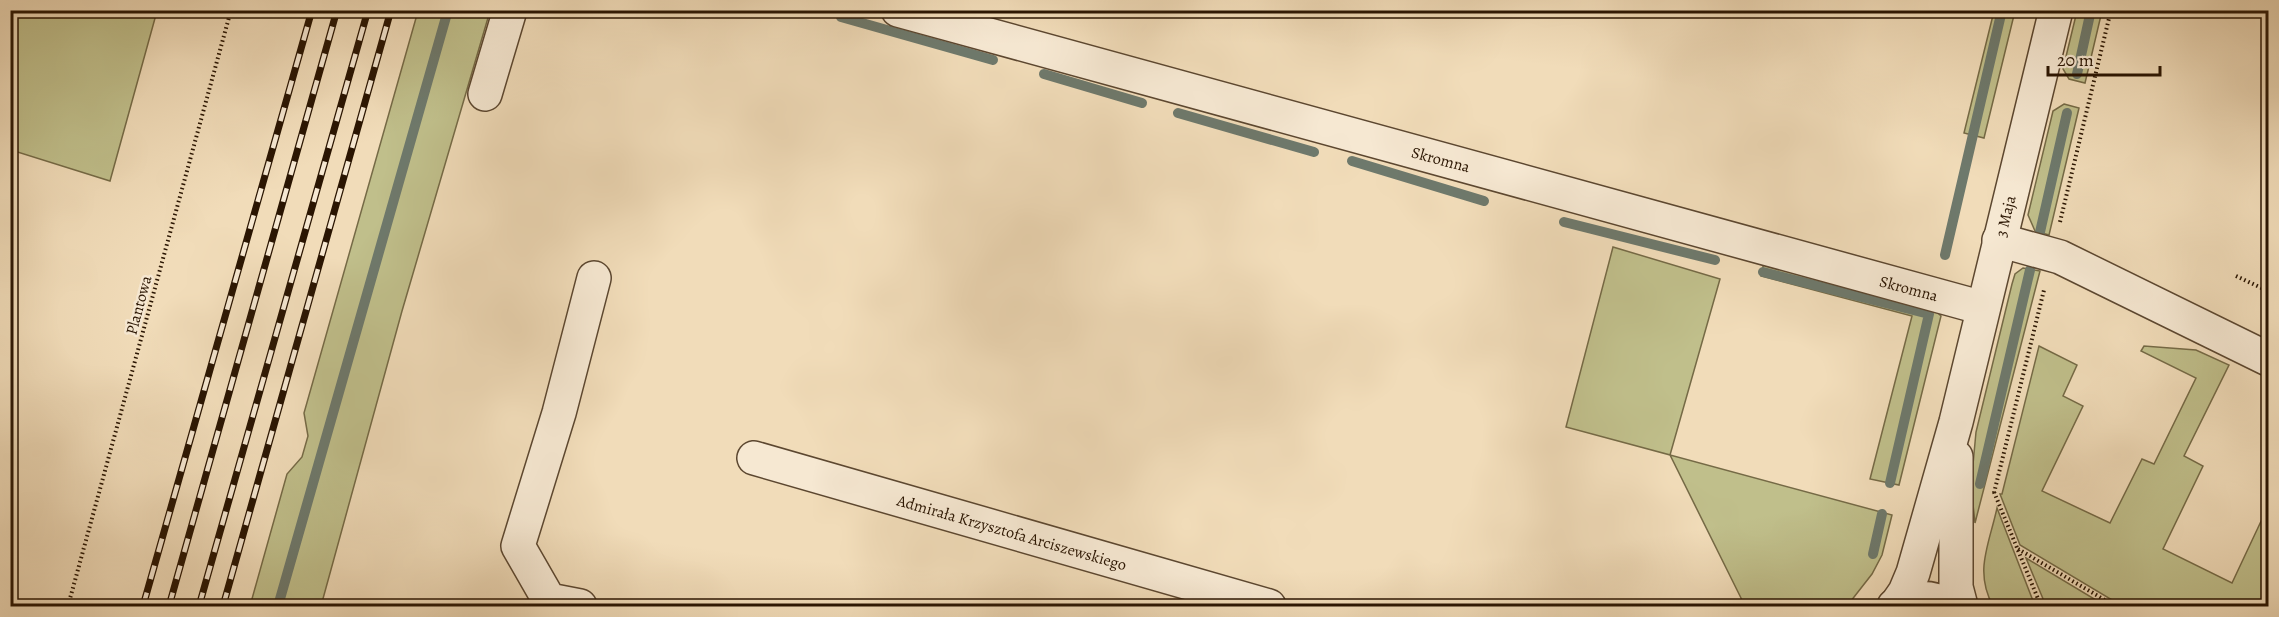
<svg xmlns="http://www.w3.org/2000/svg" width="2279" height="617" viewBox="0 0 2279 617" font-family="Alegreya,serif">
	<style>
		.green { fill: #c0bf8b; stroke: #756a46; stroke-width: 1.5 }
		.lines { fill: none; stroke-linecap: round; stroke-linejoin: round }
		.stream { stroke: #6e796c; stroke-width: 10 }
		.minor-casing { stroke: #5c4730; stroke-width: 36 }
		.path { stroke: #2a1502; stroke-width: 4; stroke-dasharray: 1.5 3; stroke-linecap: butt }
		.minor { stroke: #f6e8d2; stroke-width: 33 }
		.rail-casing { stroke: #2a1502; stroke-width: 7 }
		.rail { stroke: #f6e8d2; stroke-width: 4.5; stroke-dasharray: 14; stroke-linecap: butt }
		.labels { text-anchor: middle; stroke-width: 5; stroke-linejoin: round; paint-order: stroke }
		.street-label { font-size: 16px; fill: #2a1502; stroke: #f6e8d2 }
	</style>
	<rect width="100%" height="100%" fill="#f1dcb9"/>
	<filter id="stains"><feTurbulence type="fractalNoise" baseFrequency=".00333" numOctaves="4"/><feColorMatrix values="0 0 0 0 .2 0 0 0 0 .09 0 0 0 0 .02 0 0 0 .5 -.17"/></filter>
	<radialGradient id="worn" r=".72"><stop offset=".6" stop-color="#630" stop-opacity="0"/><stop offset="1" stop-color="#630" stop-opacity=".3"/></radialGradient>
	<!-- green -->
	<g class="green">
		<path d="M10,11H157L110,181L11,150Z"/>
		<path d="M418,11H490L402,311L321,606H250L287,474L302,457L308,436L304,413Z"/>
		<path d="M1994,11H2015L1984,138L1964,133Z"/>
		<path d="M2077,11H2102L2085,83L2069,79L2063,69Z"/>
		<path d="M2064,104L2079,108L2049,235L2035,231L2028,215L2053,111Z"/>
		<path d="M1613,247L1720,279L1670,455L1892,515L1882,555L1872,574L1847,606H1745L1670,455L1566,427Z"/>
		<path d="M1764,262L1935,310L1941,316L1899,485L1870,479L1912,316L1761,276Z"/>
		<path d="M2023,268L2040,271L1975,523L1971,486L1976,432L2012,284L2015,274Z"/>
		<path d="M2039,346L2077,365L2063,396L2083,406L2042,491L2110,523L2142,459L2154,464L2196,378L2141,351L2144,346L2196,350L2229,365L2184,456L2203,466L2163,549L2232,583L2263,517L2268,520V606H2122L2020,545L2000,494H2002Z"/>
		<path d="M1997,508L2035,606H1993C1974,571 1989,545 1997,508Z"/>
		<path d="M2026,558L2106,606H2046Z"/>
	</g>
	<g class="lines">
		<!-- stream -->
		<g class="stream">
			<path d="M841,17L993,60"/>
			<path d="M1044,74L1142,103"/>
			<path d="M2077,74L2091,10"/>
			<path d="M1178,113L1314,152"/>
			<path d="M1352,161L1484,201"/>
			<path d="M1564,222L1715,260"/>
			<path d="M2040,232L2067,113"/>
			<path d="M1945,255L2002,10"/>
			<path d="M1763,272L1929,314L1890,483"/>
			<path d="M1980,484L2030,270"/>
			<path d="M1873,554L1882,514"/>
			<path d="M278,606L448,10"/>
		</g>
		<!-- minor casing -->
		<g class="minor-casing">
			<g id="minor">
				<path d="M898,10L1983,308"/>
				<path d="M485,94L510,10"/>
				<path d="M1999,240L2060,257L2268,359"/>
				<path d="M1956,457V587L1961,606"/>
				<path d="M754,458L1269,606"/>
				<path d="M1896,605L1905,592L1913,573L1956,422L2056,10"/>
				<path d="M580,606L549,600L518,546L559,413L594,278"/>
				<path d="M1894,606C1913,596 1932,596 1951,606"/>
			</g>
		</g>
		<!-- path -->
		<g class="path">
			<path d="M2060,222L2111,10"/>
			<path d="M2236,276L2268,291"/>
			<path d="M1994,492L2041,606"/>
			<path d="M1994,493L2044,290"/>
			<path d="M2018,549L2115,606"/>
			<path d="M68,606L231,10"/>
		</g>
		<!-- minor -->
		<use href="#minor" class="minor"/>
		<!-- rail casing -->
		<g class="rail-casing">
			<g id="rail">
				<path d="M143,606L312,10"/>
				<path d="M169,606L337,10"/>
				<path d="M199,606L368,10"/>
				<path d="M223,606L391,10"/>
			</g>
		</g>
		<!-- rail -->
		<use href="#rail" class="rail"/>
	</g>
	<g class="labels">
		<!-- street labels -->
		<g class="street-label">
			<text transform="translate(1441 159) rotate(15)" y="6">Skromna</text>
			<text transform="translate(2005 216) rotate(-76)" y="6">3 Maja</text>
			<text transform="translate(1909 288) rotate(15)" y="6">Skromna</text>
			<text transform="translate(138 305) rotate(-75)" y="6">Plantowa</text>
			<text transform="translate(1012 532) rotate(16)" y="6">Admirała Krzysztofa Arciszewskiego</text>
		</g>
	</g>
	<!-- margin -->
	<rect width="2279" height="617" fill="none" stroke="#f1dcb9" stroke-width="36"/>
	<rect x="12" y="12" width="2255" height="593" fill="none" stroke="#2a1502" stroke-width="3"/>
	<rect x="18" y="18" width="2243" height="581" fill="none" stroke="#2a1502" stroke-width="1.5"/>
	<!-- scale -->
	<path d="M2048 66v9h112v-9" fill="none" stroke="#2a1502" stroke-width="3"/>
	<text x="2057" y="66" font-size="18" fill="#2a1502" stroke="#f6e8d2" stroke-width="4.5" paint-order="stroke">20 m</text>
	<rect width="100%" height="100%" filter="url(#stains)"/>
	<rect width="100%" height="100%" fill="url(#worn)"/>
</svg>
